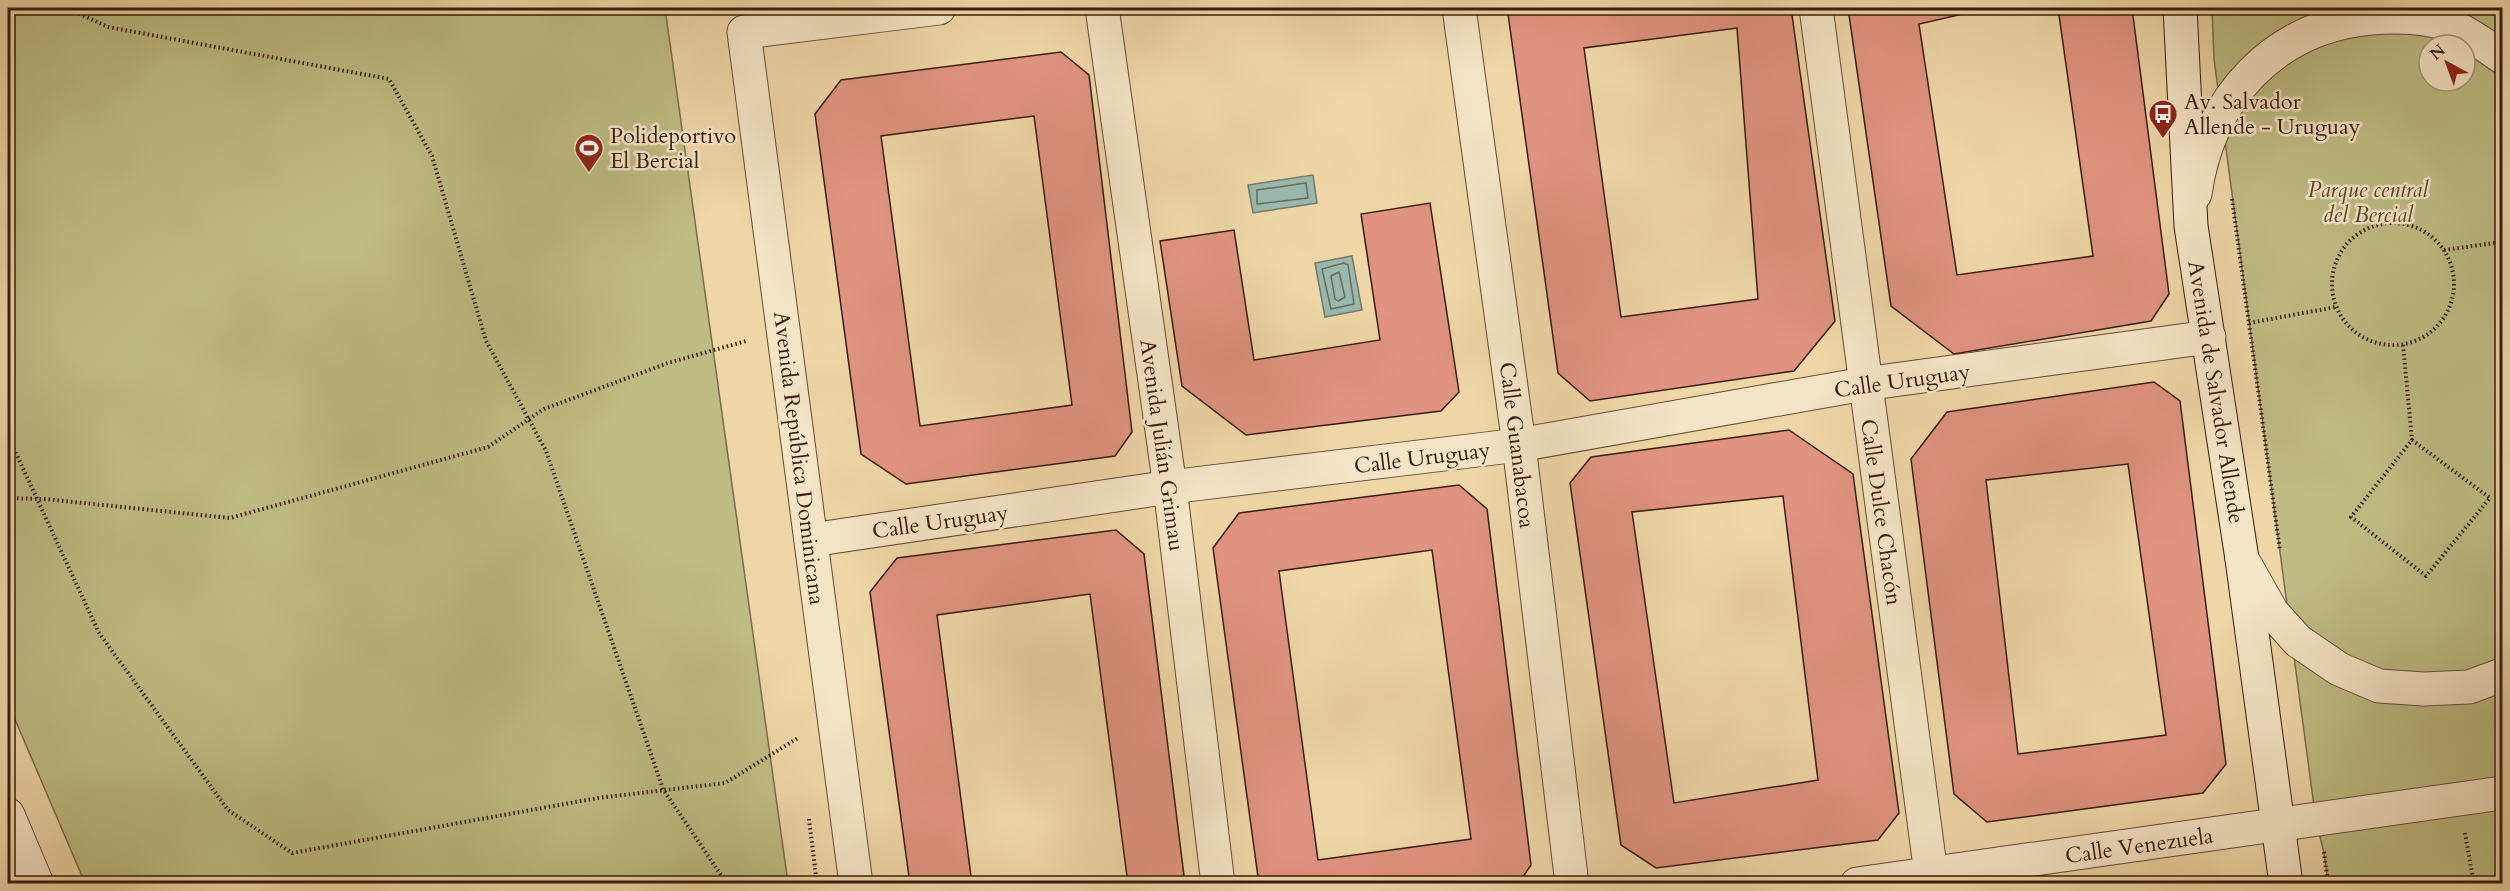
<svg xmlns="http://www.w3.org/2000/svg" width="2510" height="891" viewBox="0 0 2510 891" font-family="Cardo,serif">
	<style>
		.green { fill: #bebc83; stroke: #7b6c48; stroke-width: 1.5; fill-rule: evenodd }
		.water { fill: #9ab8ad; stroke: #737a6d; stroke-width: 1.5 }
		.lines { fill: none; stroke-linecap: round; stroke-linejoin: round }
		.shore { stroke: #696a5d; stroke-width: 1.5 }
		.building { fill: #e09381; stroke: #381d0d; stroke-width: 1.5; fill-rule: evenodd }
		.street-casing { stroke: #664b34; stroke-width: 35 }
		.secondary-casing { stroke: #381d0d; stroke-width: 35 }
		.path { stroke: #381d0d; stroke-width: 4; stroke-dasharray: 1.5 3; stroke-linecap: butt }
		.street { stroke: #f4e4c6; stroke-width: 33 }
		.secondary { stroke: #f4e4c6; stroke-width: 33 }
		.labels { text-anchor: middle; stroke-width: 5; stroke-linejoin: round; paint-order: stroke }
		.poi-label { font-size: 22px; fill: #381d0d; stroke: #f4e4c6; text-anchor: start }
		.park-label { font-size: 22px; font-style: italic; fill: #5a452a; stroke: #f4e4c6 }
		.street-label { font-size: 22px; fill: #381d0d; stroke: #f4e4c6 }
	</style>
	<rect width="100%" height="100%" fill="#eed6a7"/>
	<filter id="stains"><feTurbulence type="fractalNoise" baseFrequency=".00333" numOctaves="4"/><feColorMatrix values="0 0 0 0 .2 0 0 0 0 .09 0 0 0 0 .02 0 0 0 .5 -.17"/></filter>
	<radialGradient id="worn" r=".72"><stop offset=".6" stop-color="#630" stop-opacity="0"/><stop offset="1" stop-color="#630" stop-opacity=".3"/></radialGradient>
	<!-- green -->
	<g class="green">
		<path d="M8,8H665L788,883H85L8,703Z"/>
		<path d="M2212,8H2500L2502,27V883H2328L2324,853L2316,821L2214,59ZM2429,45H2465V81H2429Z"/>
	</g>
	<!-- water -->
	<g class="water">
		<path d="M1313,175L1317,203L1253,213L1248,185Z"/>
		<path d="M1352,256L1362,310L1325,317L1315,263Z"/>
	</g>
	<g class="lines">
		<!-- shore -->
		<g class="shore">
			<path d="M1306,183L1308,198L1257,204V190Z"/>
			<path d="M1344,263L1348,265L1354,304L1331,309L1322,269Z"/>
			<path d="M1339,272L1345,297L1338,301L1335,299L1331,276Z"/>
		</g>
	</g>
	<!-- building -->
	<g class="building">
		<path d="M1513,8H1791L1835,321L1794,371L1590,401L1558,373L1508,14ZM1737,28L1758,299L1621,317L1584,48Z"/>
		<path d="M1848,8H1989L1919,24L1957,275L2093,256L2058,8H2132L2169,294L2151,321L1954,354L1891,306Z"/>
		<path d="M1061,52L1089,75L1132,432L1115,456L906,484L861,454L815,114L841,80ZM1034,116L1072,405L920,426L881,136Z"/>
		<path d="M1430,203L1459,392L1441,411L1246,435L1182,386L1160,241L1234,230L1254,360L1380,340L1361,214Z"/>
		<path d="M2154,382L2180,401L2226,764L2203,793L1987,822L1954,794L1911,459L1947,412ZM2128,464L2166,735L2018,754L1986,480Z"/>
		<path d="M1789,430L1853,474L1899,813L1878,840L1656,868L1621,845L1570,483L1591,457ZM1783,496L1818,780L1674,803L1632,512Z"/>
		<path d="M1459,485L1487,509L1531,865L1518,884H1259L1213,548L1239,513ZM1432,550L1471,839L1318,860L1279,571Z"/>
		<path d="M1116,530L1144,554L1185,884H1128L1090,594L937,615L972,884H910L870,592L897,558Z"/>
	</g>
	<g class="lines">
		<!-- street casing -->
		<g class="street-casing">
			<g id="street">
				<path d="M1102,8L1170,487L1218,884"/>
				<path d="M1459,8L1519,445L1572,884"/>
				<path d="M1816,8L1931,874"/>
				<path d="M2195,194C2208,99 2273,27 2371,18C2397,16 2427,16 2452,26C2470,34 2486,46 2502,57"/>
				<path d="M811,540L1170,487L1519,445L1864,384L2209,337"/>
				<path d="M2242,559L2272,612L2298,641L2339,669L2379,686L2424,689L2469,687L2502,675"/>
				<path d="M8,815L37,884"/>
				<path d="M856,884L744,32L939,8"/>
				<path d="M1857,884L2502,793"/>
			</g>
		</g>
		<!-- secondary casing -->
		<g class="secondary-casing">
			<path id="secondary" d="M2180,8L2191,226L2242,559L2286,884"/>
		</g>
		<!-- path -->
		<g class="path">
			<path d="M67,8L108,27L389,79L432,156L486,341L546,451L663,789L727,884"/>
			<path d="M2232,199L2280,551"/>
			<circle cx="2393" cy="284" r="61"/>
			<path d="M2444,250L2502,242"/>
			<path d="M2249,323L2336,307"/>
			<path d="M2403,345L2412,440"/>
			<path d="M8,436L99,633L228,810L292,853L598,798L725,783L798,738"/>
			<path d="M2412,440L2490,498L2426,576L2351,517Z"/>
			<path d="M8,498L44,499L230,518L488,447L544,409L668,363L746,341"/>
			<path d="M809,819L817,884"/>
			<path d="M2465,833L2474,884"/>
			<path d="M2324,852L2328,884"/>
			<path d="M2502,884V883"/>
		</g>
		<!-- street -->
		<use href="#street" class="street"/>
		<!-- secondary -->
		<use href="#secondary" class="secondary"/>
	</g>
	<!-- icons -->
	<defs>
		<g id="bus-pin" transform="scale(1.5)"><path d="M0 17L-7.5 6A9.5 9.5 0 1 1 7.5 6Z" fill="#8f2418" stroke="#f4e4c6"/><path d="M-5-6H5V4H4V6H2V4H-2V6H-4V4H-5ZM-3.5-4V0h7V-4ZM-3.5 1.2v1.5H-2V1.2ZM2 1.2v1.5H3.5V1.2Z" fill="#fff"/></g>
		<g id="stadium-pin" transform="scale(1.5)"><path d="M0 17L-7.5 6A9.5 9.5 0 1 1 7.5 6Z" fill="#8f2418" stroke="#f4e4c6"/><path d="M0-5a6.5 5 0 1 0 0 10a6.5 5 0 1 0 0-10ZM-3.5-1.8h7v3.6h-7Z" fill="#fff"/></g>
	</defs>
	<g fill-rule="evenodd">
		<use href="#bus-pin" x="2163" y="114"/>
		<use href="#stadium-pin" x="589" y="148"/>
	</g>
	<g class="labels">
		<!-- poi labels -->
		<g class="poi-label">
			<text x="2184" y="109">Av. Salvador<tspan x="2184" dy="25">Allende - Uruguay</tspan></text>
			<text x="610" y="143">Polideportivo<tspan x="610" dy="25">El Bercial</tspan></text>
		</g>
		<!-- park labels -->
		<g class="park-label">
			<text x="2368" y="197">Parque central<tspan x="2368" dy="25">del Bercial</tspan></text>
		</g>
		<!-- street labels -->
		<g class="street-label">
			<text transform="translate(1902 380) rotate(-8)" y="8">Calle Uruguay</text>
			<text transform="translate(2217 392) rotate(81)" y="8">Avenida de Salvador Allende</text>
			<text transform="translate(1163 445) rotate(82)" y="8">Avenida Julián Grimau</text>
			<text transform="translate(1518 445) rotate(83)" y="8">Calle Guanabacoa</text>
			<text transform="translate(1422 457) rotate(-7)" y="8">Calle Uruguay</text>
			<text transform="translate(800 458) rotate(83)" y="8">Avenida República Dominicana</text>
			<text transform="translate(1882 512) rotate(82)" y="8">Calle Dulce Chacón</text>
			<text transform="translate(940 521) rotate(-8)" y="8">Calle Uruguay</text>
			<text transform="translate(2139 845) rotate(-8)" y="8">Calle Venezuela</text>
		</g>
	</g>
	<!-- margin -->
	<rect width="2510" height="891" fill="none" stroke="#eed6a7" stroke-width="30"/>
	<rect x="9" y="9" width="2492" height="873" fill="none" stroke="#381d0d" stroke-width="3"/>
	<rect x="15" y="15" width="2480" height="861" fill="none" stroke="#381d0d" stroke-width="1.5"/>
	<!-- north arrow -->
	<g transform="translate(2447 63) rotate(319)"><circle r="28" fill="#f4e4c6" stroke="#a9947c" stroke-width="1.5"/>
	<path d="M0-4.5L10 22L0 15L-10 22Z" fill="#8f2418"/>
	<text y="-9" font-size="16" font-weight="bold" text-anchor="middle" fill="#381d0d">N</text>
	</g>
	<rect width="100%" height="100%" filter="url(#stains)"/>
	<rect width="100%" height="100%" fill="url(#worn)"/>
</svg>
